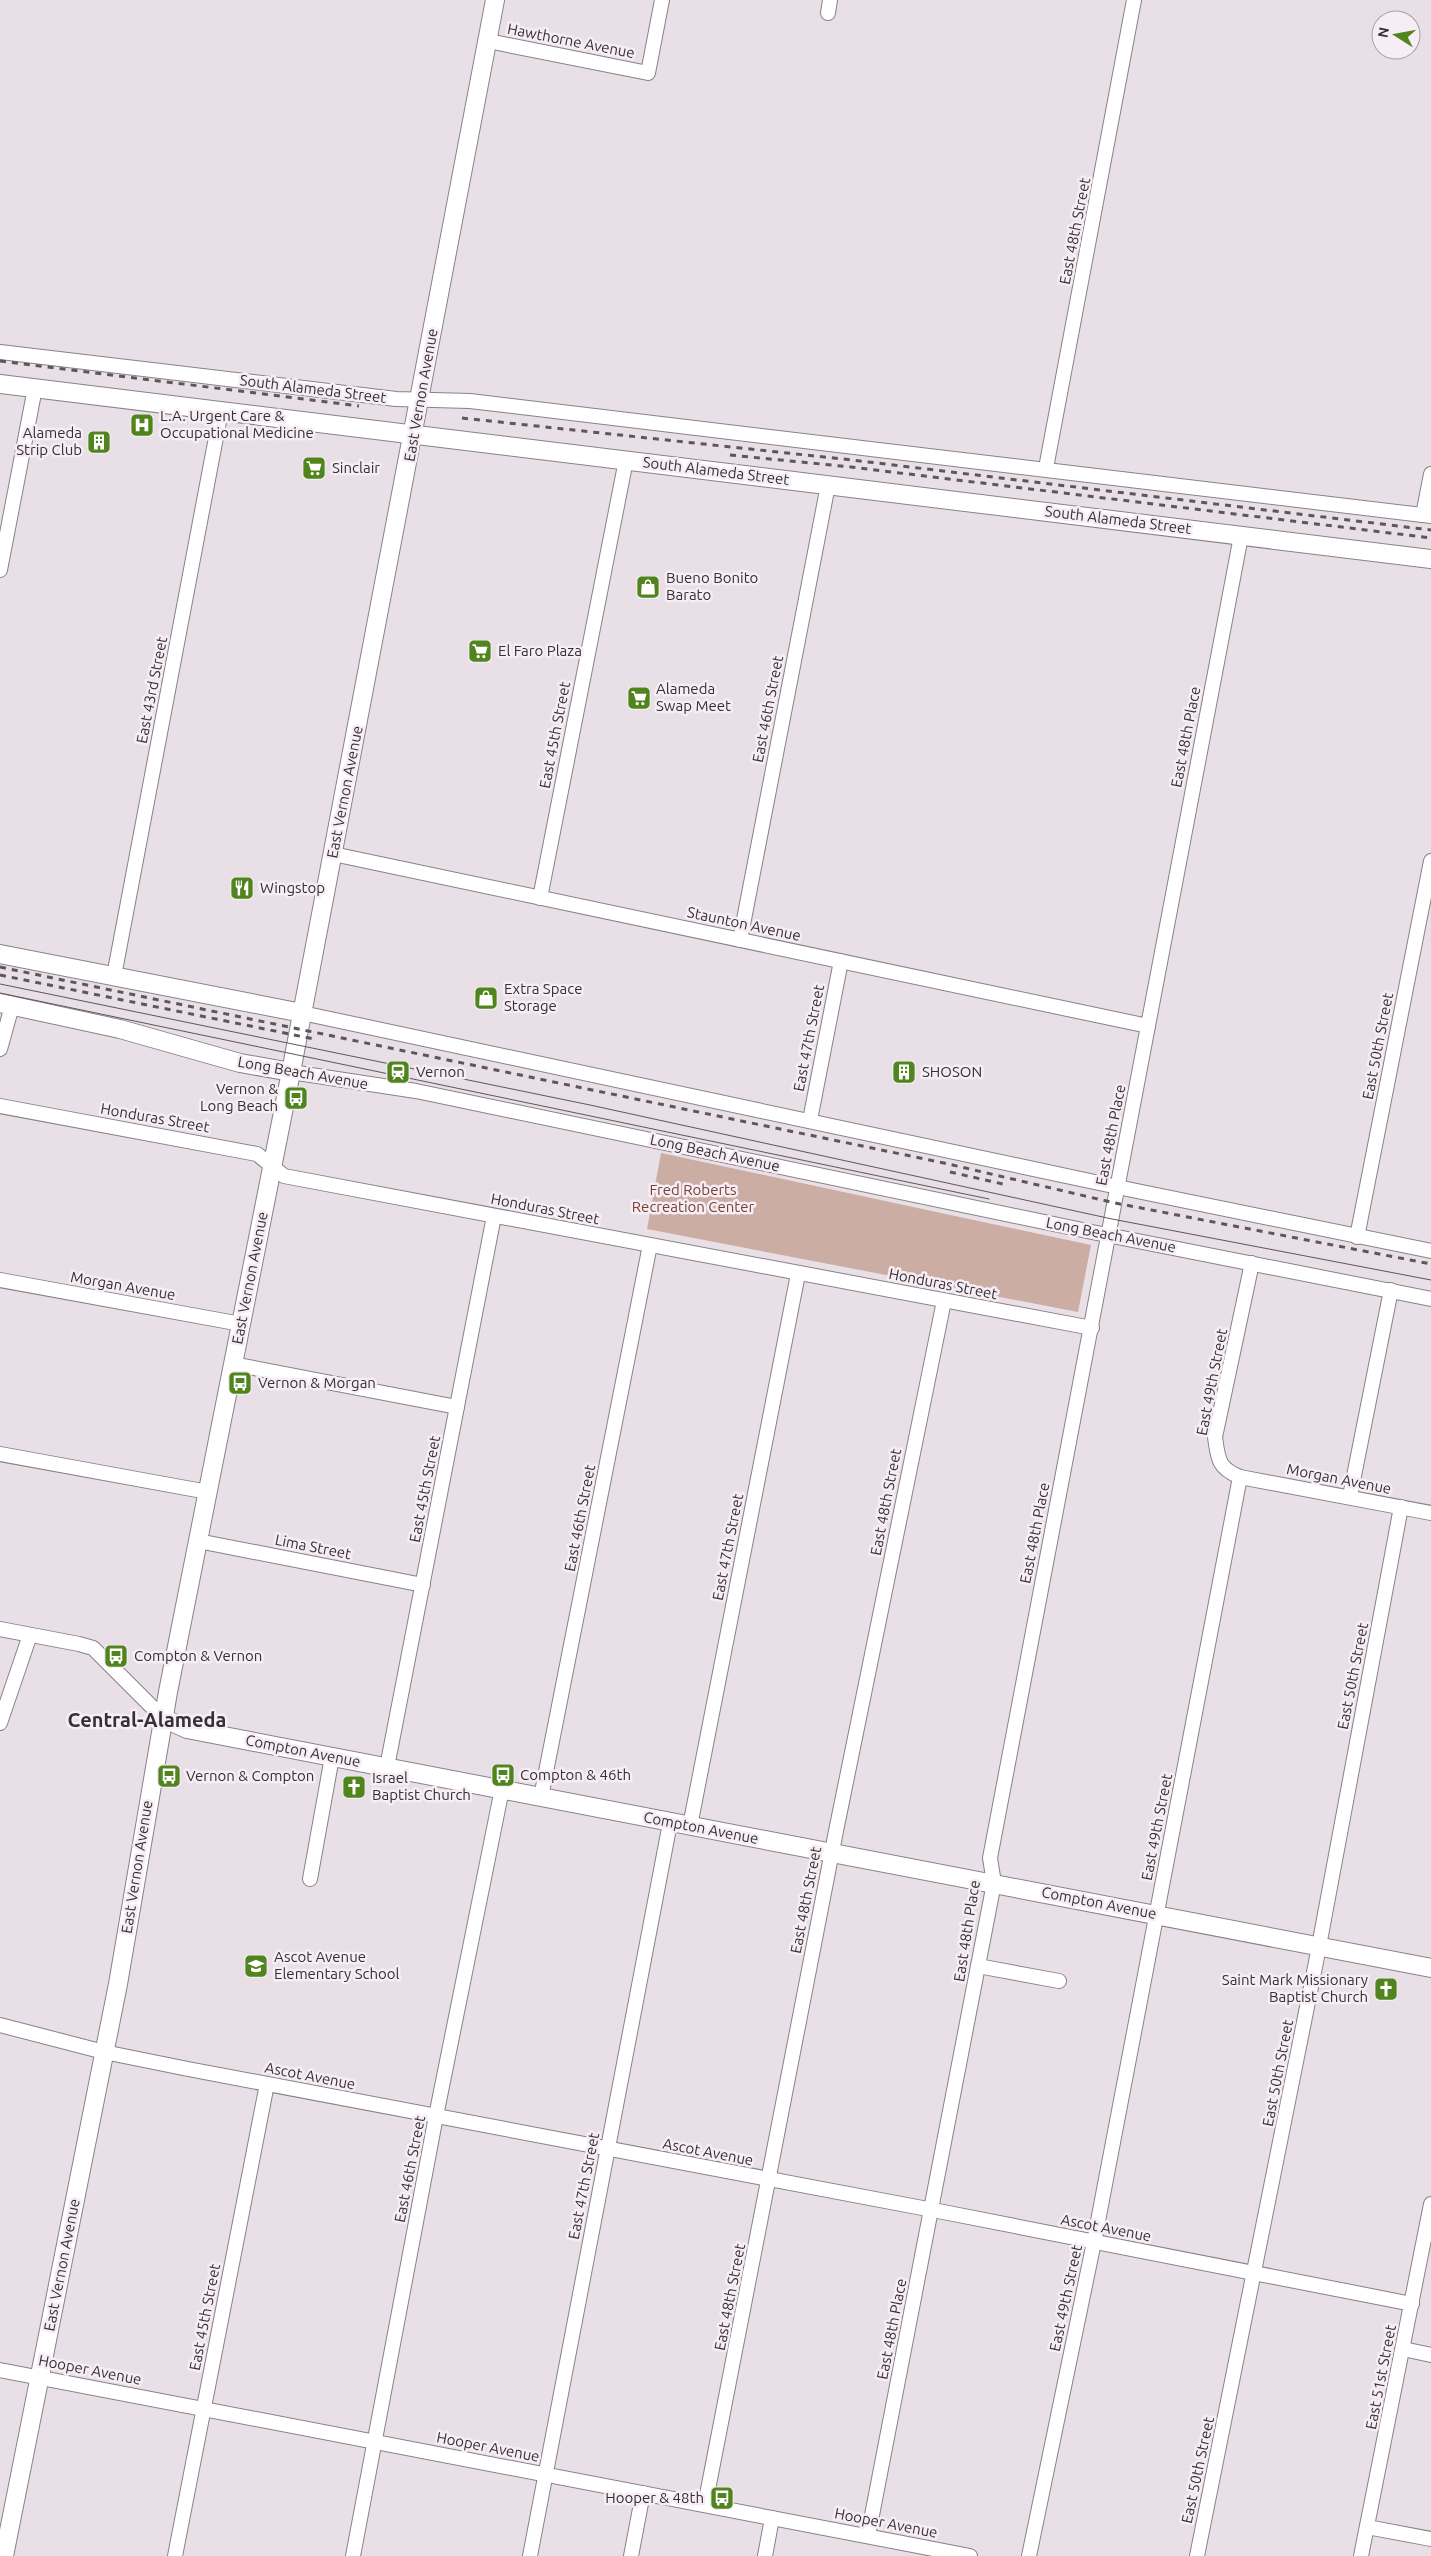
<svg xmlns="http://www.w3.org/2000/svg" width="1431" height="2556" viewBox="0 0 1431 2556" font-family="Ubuntu,sans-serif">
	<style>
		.green { fill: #ccada4 }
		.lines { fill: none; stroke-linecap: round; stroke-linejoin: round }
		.minor-casing { stroke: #8a8188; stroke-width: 16 }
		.major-casing { stroke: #8a8188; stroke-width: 20 }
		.minor { stroke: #fff; stroke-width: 14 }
		.major { stroke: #fff; stroke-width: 18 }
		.tram { stroke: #5d575b; stroke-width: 1 }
		.rail { stroke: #5d575b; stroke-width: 3; stroke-dasharray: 6 6; stroke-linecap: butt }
		.labels { text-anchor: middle; stroke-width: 5; stroke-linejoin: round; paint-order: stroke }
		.street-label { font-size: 15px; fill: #343033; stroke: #f7edf5 }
		.poi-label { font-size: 15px; fill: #343033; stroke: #f7edf5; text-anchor: start }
		.park-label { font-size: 15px; fill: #784232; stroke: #f7edf5 }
		.district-label { font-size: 20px; font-weight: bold; fill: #343033; stroke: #f7edf5 }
	</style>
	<rect width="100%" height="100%" fill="#e9dfe7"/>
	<!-- green -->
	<path class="green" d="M661,1153L1091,1245L1078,1312L647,1229Z"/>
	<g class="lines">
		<!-- minor casing -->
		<g class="minor-casing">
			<g id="minor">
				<path d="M828,13L830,0"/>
				<path d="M488,41L648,73L662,0"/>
				<path d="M0,352L396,399L470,401L1431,516"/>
				<path d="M1046,468L1134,0"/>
				<path d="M1423,515L1431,474"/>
				<path d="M0,570L35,388"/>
				<path d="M333,854L1148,1026"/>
				<path d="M540,898L626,460"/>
				<path d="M740,940L828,485"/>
				<path d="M114,976L221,411"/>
				<path d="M302,1013L1132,1190L1431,1251"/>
				<path d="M0,1049L12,1006"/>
				<path d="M291,1072L416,1091L1092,1232L1431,1299"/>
				<path d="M0,1106L257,1154L284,1176L1092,1328"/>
				<path d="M810,1120L841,961"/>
				<path d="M1357,1237L1431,861"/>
				<path d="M0,1280L241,1324"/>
				<path d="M233,1364L457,1407"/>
				<path d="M0,1454L208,1492"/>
				<path d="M1240,1477L1431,1513"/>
				<path d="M1350,1496L1391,1290"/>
				<path d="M198,1541L423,1585"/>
				<path d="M0,1629L79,1644L93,1648L163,1718"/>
				<path d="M0,1723L30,1635"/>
				<path d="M387,1767L494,1216"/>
				<path d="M541,1797L650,1245"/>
				<path d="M690,1826L798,1274"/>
				<path d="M310,1879L332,1757"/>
				<path d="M978,1966L1059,1981"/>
				<path d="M0,2025L104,2052L188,2069L933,2210L1412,2304"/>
				<path d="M1403,2349L1431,2355"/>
				<path d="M0,2370L970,2556"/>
				<path d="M705,2505L836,1831L944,1301"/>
				<path d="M1367,2527L1431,2539"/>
				<path d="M868,2536L994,1883L990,1858L1241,536"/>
				<path d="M175,2556L267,2084"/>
				<path d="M353,2556L436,2116L502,1789"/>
				<path d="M530,2556L670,1823"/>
				<path d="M631,2556L643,2493"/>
				<path d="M765,2556L772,2518"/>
				<path d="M1029,2556L1094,2242L1240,1477C1218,1468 1218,1459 1215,1437L1252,1263"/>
				<path d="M1197,2556L1316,1962L1401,1507"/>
				<path d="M1361,2556L1431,2204"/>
			</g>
		</g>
		<!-- major casing -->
		<g class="major-casing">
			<g id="major">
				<path d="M0,384L1431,559"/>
				<path d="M0,954L302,1013"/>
				<path d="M0,1003L120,1029L240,1063L291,1072"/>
				<path d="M163,1718L187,1729L1431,1968"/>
				<path d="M4,2556L118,1984L168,1692L291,1072L495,0"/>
			</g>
		</g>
		<!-- minor -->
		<use href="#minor" class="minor"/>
		<!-- major -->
		<use href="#major" class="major"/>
		<!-- tram -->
		<g class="tram">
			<path d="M0,984L590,1105L1112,1219L1431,1280"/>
			<path d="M0,993L989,1199"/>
		</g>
		<!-- rail -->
		<g class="rail">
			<path d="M0,361L359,406"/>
			<path d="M462,418L852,460L1431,530"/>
			<path d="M730,455L851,467L1431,538"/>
			<path d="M0,967L944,1163L1115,1203L1431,1264"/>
			<path d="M0,975L314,1039"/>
			<path d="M950,1172L1003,1184"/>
		</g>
	</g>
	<!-- icons -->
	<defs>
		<g id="hospital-square" transform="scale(1.25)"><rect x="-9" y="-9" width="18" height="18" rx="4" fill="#50851d" stroke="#f7edf5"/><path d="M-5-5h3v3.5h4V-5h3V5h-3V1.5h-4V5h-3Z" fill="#fff"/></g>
		<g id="building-square" transform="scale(1.25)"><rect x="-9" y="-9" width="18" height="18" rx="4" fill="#50851d" stroke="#f7edf5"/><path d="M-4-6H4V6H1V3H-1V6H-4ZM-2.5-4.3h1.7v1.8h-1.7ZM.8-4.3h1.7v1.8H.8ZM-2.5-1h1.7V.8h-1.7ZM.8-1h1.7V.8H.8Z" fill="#fff"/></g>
		<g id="supermarket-square" transform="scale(1.25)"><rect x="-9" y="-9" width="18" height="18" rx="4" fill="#50851d" stroke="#f7edf5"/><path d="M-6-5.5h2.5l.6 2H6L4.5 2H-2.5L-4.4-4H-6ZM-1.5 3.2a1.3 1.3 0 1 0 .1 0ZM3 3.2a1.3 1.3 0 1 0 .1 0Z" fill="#fff"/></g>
		<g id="shop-square" transform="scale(1.25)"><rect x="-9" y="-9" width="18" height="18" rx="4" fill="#50851d" stroke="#f7edf5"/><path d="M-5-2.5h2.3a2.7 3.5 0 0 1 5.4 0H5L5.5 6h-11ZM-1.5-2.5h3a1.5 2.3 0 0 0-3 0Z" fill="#fff"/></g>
		<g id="restaurant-square" transform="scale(1.25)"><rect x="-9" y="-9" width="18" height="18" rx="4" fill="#50851d" stroke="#f7edf5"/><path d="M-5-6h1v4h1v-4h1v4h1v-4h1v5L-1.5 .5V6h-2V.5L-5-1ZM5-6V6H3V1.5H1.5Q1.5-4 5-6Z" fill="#fff"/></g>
		<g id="station-square" transform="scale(1.25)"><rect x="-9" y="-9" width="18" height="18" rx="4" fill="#50851d" stroke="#f7edf5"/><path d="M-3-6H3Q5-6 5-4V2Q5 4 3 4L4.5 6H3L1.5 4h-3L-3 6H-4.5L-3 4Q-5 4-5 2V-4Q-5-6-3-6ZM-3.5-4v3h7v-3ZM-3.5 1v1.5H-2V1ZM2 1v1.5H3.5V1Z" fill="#fff"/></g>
		<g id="bus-square" transform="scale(1.25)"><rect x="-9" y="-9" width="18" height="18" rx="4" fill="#50851d" stroke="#f7edf5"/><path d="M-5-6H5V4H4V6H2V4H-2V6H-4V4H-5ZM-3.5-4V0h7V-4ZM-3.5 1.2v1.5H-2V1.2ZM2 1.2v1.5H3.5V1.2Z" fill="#fff"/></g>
		<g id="church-square" transform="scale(1.25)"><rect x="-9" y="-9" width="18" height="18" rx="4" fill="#50851d" stroke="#f7edf5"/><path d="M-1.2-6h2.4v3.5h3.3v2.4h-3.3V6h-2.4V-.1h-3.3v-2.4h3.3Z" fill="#fff"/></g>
		<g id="school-square" transform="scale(1.25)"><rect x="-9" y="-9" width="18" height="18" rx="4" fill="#50851d" stroke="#f7edf5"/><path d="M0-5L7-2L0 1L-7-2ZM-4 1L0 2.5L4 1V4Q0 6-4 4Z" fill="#fff"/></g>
	</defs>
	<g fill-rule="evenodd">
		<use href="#hospital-square" x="142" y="425"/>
		<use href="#building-square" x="99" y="442"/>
		<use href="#supermarket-square" x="314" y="468"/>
		<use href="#shop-square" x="648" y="587"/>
		<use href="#supermarket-square" x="480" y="651"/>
		<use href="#supermarket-square" x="639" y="698"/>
		<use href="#restaurant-square" x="242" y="888"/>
		<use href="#shop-square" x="486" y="998"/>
		<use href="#station-square" x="398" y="1072"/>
		<use href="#building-square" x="904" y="1072"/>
		<use href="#bus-square" x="296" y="1098"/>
		<use href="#bus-square" x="240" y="1383"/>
		<use href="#bus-square" x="116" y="1656"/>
		<use href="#bus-square" x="503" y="1775"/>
		<use href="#bus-square" x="169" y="1776"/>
		<use href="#church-square" x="354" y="1787"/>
		<use href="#school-square" x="256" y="1966"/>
		<use href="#church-square" x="1386" y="1989"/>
		<use href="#bus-square" x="722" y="2498"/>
	</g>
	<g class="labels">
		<!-- street labels -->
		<g class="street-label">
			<text transform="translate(571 41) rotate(11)" y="5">Hawthorne Avenue</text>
			<text transform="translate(1075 231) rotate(-79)" y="5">East 48th Street</text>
			<text transform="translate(313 389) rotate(7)" y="5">South Alameda Street</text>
			<text transform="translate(421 395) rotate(-80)" y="5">East Vernon Avenue</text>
			<text transform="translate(716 471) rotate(7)" y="5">South Alameda Street</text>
			<text transform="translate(1118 520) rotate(7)" y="5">South Alameda Street</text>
			<text transform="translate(152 690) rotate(-79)" y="5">East 43rd Street</text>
			<text transform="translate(768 709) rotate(-79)" y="5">East 46th Street</text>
			<text transform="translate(555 735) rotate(-79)" y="5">East 45th Street</text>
			<text transform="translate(1186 737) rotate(-79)" y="5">East 48th Place</text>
			<text transform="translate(345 792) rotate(-79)" y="5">East Vernon Avenue</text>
			<text transform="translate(744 924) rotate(12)" y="5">Staunton Avenue</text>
			<text transform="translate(809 1038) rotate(-79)" y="5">East 47th Street</text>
			<text transform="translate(1378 1046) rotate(-79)" y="5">East 50th Street</text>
			<text transform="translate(303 1073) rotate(10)" y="5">Long Beach Avenue</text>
			<text transform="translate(155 1118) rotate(10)" y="5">Honduras Street</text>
			<text transform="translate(1111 1135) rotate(-79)" y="5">East 48th Place</text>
			<text transform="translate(715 1153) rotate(12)" y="5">Long Beach Avenue</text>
			<text transform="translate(545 1209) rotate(11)" y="5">Honduras Street</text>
			<text transform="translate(1111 1235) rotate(11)" y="5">Long Beach Avenue</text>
			<text transform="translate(250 1278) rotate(-79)" y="5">East Vernon Avenue</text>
			<text transform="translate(943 1284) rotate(11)" y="5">Honduras Street</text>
			<text transform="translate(123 1286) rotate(10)" y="5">Morgan Avenue</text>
			<text transform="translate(1212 1382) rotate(-79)" y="5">East 49th Street</text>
			<text transform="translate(1339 1479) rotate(11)" y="5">Morgan Avenue</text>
			<text transform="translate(425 1489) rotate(-79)" y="5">East 45th Street</text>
			<text transform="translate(886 1502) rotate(-79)" y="5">East 48th Street</text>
			<text transform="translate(580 1518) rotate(-79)" y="5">East 46th Street</text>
			<text transform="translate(1035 1533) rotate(-79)" y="5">East 48th Place</text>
			<text transform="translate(313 1547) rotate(11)" y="5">Lima Street</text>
			<text transform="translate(728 1547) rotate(-79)" y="5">East 47th Street</text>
			<text transform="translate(1353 1676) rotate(-79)" y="5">East 50th Street</text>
			<text transform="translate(303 1751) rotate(11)" y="5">Compton Avenue</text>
			<text transform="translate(1157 1827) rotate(-79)" y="5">East 49th Street</text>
			<text transform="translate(701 1828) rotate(11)" y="5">Compton Avenue</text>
			<text transform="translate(137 1867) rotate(-81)" y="5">East Vernon Avenue</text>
			<text transform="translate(806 1900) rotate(-79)" y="5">East 48th Street</text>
			<text transform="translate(1099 1903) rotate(11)" y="5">Compton Avenue</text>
			<text transform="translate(967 1931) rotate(-81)" y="5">East 48th Place</text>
			<text transform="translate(1278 2073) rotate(-79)" y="5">East 50th Street</text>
			<text transform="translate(310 2076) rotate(11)" y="5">Ascot Avenue</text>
			<text transform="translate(708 2152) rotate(11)" y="5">Ascot Avenue</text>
			<text transform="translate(410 2169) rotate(-79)" y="5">East 46th Street</text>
			<text transform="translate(584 2186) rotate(-79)" y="5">East 47th Street</text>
			<text transform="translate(1106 2228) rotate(11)" y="5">Ascot Avenue</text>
			<text transform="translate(62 2265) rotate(-79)" y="5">East Vernon Avenue</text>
			<text transform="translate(730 2297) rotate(-79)" y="5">East 48th Street</text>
			<text transform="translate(1066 2298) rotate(-78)" y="5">East 49th Street</text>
			<text transform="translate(205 2317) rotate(-79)" y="5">East 45th Street</text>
			<text transform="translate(892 2329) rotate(-79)" y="5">East 48th Place</text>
			<text transform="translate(90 2370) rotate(11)" y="5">Hooper Avenue</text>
			<text transform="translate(1381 2377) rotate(-79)" y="5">East 51st Street</text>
			<text transform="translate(488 2447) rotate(11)" y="5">Hooper Avenue</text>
			<text transform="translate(1198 2470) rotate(-78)" y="5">East 50th Street</text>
			<text transform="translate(886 2523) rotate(11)" y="5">Hooper Avenue</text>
		</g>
		<!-- poi labels -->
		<g class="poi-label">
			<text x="160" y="421">L.A. Urgent Care &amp;<tspan x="160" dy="17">Occupational Medicine</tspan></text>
			<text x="82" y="438" text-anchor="end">Alameda<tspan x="82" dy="17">Strip Club</tspan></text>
			<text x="332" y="473">Sinclair</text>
			<text x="666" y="583">Bueno Bonito<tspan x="666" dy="17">Barato</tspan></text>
			<text x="498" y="656">El Faro Plaza</text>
			<text x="656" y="694">Alameda<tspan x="656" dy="17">Swap Meet</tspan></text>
			<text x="260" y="893">Wingstop</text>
			<text x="504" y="994">Extra Space<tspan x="504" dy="17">Storage</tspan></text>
			<text x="416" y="1077">Vernon</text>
			<text x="922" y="1077">SHOSON</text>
			<text x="278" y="1094" text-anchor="end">Vernon &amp;<tspan x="278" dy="17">Long Beach</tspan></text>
			<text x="258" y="1388">Vernon &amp; Morgan</text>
			<text x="134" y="1661">Compton &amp; Vernon</text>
			<text x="520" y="1780">Compton &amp; 46th</text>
			<text x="186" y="1781">Vernon &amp; Compton</text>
			<text x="372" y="1783">Israel<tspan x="372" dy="17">Baptist Church</tspan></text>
			<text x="274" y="1962">Ascot Avenue<tspan x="274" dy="17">Elementary School</tspan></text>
			<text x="1368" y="1985" text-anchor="end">Saint Mark Missionary<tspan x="1368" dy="17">Baptist Church</tspan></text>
			<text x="704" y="2503" text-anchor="end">Hooper &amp; 48th</text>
		</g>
		<!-- park labels -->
		<g class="park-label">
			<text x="693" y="1195">Fred Roberts<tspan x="693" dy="17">Recreation Center</tspan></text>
		</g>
		<!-- district labels -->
		<g class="district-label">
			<text x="147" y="1727">Central-Alameda</text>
		</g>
	</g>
	<!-- north arrow -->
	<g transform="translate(1396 35) rotate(281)"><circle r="24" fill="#f7edf5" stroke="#a9a1a7"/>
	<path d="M0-4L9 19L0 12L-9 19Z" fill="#50851d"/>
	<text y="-8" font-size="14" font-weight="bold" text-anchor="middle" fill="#343033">N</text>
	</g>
</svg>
